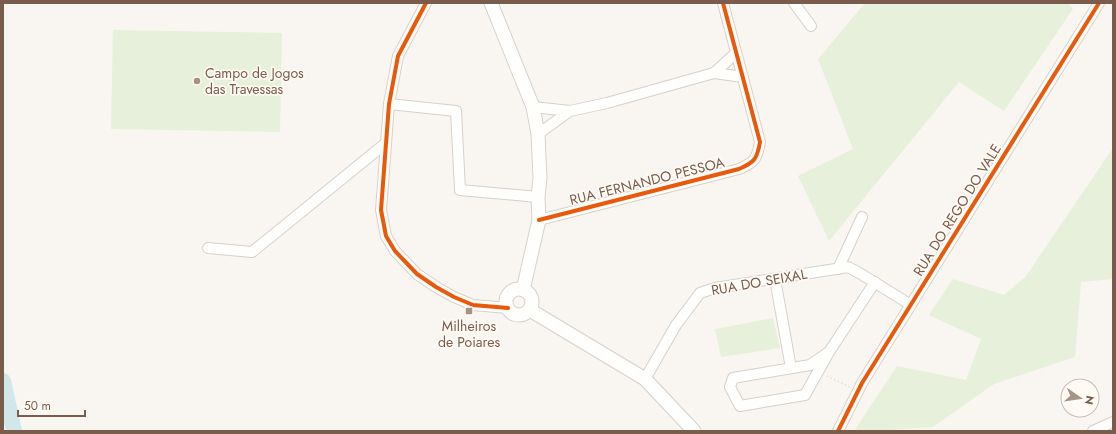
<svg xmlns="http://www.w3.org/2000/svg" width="1116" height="434" viewBox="0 0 1116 434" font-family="Jost,sans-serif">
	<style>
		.green { fill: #e7f0db }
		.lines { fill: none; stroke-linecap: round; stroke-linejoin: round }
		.river { stroke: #d0e8ea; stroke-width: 16 }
		.minor-casing { stroke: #d7d1cb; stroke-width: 12 }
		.tertiary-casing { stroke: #d7d1cb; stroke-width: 15 }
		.path { stroke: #dcd5d0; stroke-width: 1.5; stroke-dasharray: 1 3; stroke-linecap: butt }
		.minor { stroke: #fefefd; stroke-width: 10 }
		.tertiary { stroke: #fefefd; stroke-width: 13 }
		.cycleway-casing { stroke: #fffaf3; stroke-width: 6 }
		.cycleway { stroke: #e8590c; stroke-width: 4 }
		.poi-dot { fill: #a69286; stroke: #fffaf3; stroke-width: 1.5 }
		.labels { text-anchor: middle; stroke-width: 3.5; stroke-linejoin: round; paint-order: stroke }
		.poi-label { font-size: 14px; fill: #7a5c4d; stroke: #fffaf3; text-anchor: start }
		.street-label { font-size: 14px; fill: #7a5c4d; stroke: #fffaf3 }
	</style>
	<rect width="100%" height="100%" fill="#f9f5f0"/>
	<!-- green -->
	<g class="green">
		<path d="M865,3H1068L1073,9L1004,111L959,82L829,241L798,176L853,149L818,59Z"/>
		<path d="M113,30L282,33L280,132L111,129Z"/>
		<path d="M1113,148V279L1081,282L1075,357L994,384L933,427L875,431H854L897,366L966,380L981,339L929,315L953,279L1004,295L1026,276Z"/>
		<path d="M773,318L780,348L721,357L715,329Z"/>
	</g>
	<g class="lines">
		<!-- river -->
		<path class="river" d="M3,381L14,431"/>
		<!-- minor casing -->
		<g class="minor-casing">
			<g id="minor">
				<path d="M426,3L398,56L389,104L381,210L386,236L395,251L417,274L436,287L454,297L473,305L508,308"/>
				<path d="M794,3L811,26"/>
				<path d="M714,73L743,77"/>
				<path d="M389,104L456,111L460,190L538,197"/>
				<path d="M533,107L570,111L607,103L714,73L736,53"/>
				<path d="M538,134L570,111"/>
				<path d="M539,220L739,169C755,162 757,159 760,142L723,3"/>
				<path d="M208,248L252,252L386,143"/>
				<path d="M838,269L862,217"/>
				<path d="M775,279L791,368"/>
				<path d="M829,352L805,395L740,406L730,387L733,378L810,365L829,352L875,282"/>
				<path d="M645,379L676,325L700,293L715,288L848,267L861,274L911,305"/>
				<path d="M838,431L862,383L1099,3"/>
				<path d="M1093,431L1113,422"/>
			</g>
		</g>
		<!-- tertiary casing -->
		<g class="tertiary-casing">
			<g id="tertiary">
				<path d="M491,3L533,107L538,134L540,178L538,197L539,220L523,290"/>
				<circle cx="519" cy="302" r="13"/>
				<path d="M530,310L645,379L694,431"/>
			</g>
		</g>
		<!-- path -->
		<path class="path" d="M827,376L850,387"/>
		<!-- minor -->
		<use href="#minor" class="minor"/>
		<!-- tertiary -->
		<use href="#tertiary" class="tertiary"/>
		<!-- cycleway casing -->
		<g class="cycleway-casing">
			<g id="cycleway">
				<path d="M426,3L398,56L389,104L381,210L386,236L395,251L417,274L436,287L454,297L473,305L508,308"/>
				<path d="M539,220L739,169C755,162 757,159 760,142L723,3"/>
				<path d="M838,431L862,383L1099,3"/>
			</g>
		</g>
		<!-- cycleway -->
		<use href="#cycleway" class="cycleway"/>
	</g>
	<!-- markers -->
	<g class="poi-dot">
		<circle cx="197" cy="81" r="4"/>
		<rect x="465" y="307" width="8" height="8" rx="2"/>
	</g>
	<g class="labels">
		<!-- poi labels -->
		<g class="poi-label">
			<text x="205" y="78">Campo de Jogos<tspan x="205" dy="16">das Travessas</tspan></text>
			<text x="469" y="331" text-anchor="middle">Milheiros<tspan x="469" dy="16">de Poiares</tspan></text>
		</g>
		<!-- street labels -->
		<g class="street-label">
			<text transform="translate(647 181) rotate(-14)" y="5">RUA FERNANDO PESSOA</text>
			<text transform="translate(957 210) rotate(-58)" y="5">RUA DO REGO DO VALE</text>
			<text transform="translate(759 282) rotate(-10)" y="5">RUA DO SEIXAL</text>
		</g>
	</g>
	<!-- border -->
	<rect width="1116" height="434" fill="none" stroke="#7a5c4d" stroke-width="8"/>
	<!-- north arrow -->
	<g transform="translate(1080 398) rotate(103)"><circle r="19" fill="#fffaf3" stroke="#cabbb1"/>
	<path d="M0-3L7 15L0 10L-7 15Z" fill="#a69286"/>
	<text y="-6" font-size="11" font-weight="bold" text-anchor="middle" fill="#7a5c4d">N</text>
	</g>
	<!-- scale -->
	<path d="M18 410v6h67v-6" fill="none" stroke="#7a5c4d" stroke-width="2"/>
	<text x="24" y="410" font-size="12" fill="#7a5c4d" stroke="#fffaf3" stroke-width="3" paint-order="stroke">50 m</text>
</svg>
